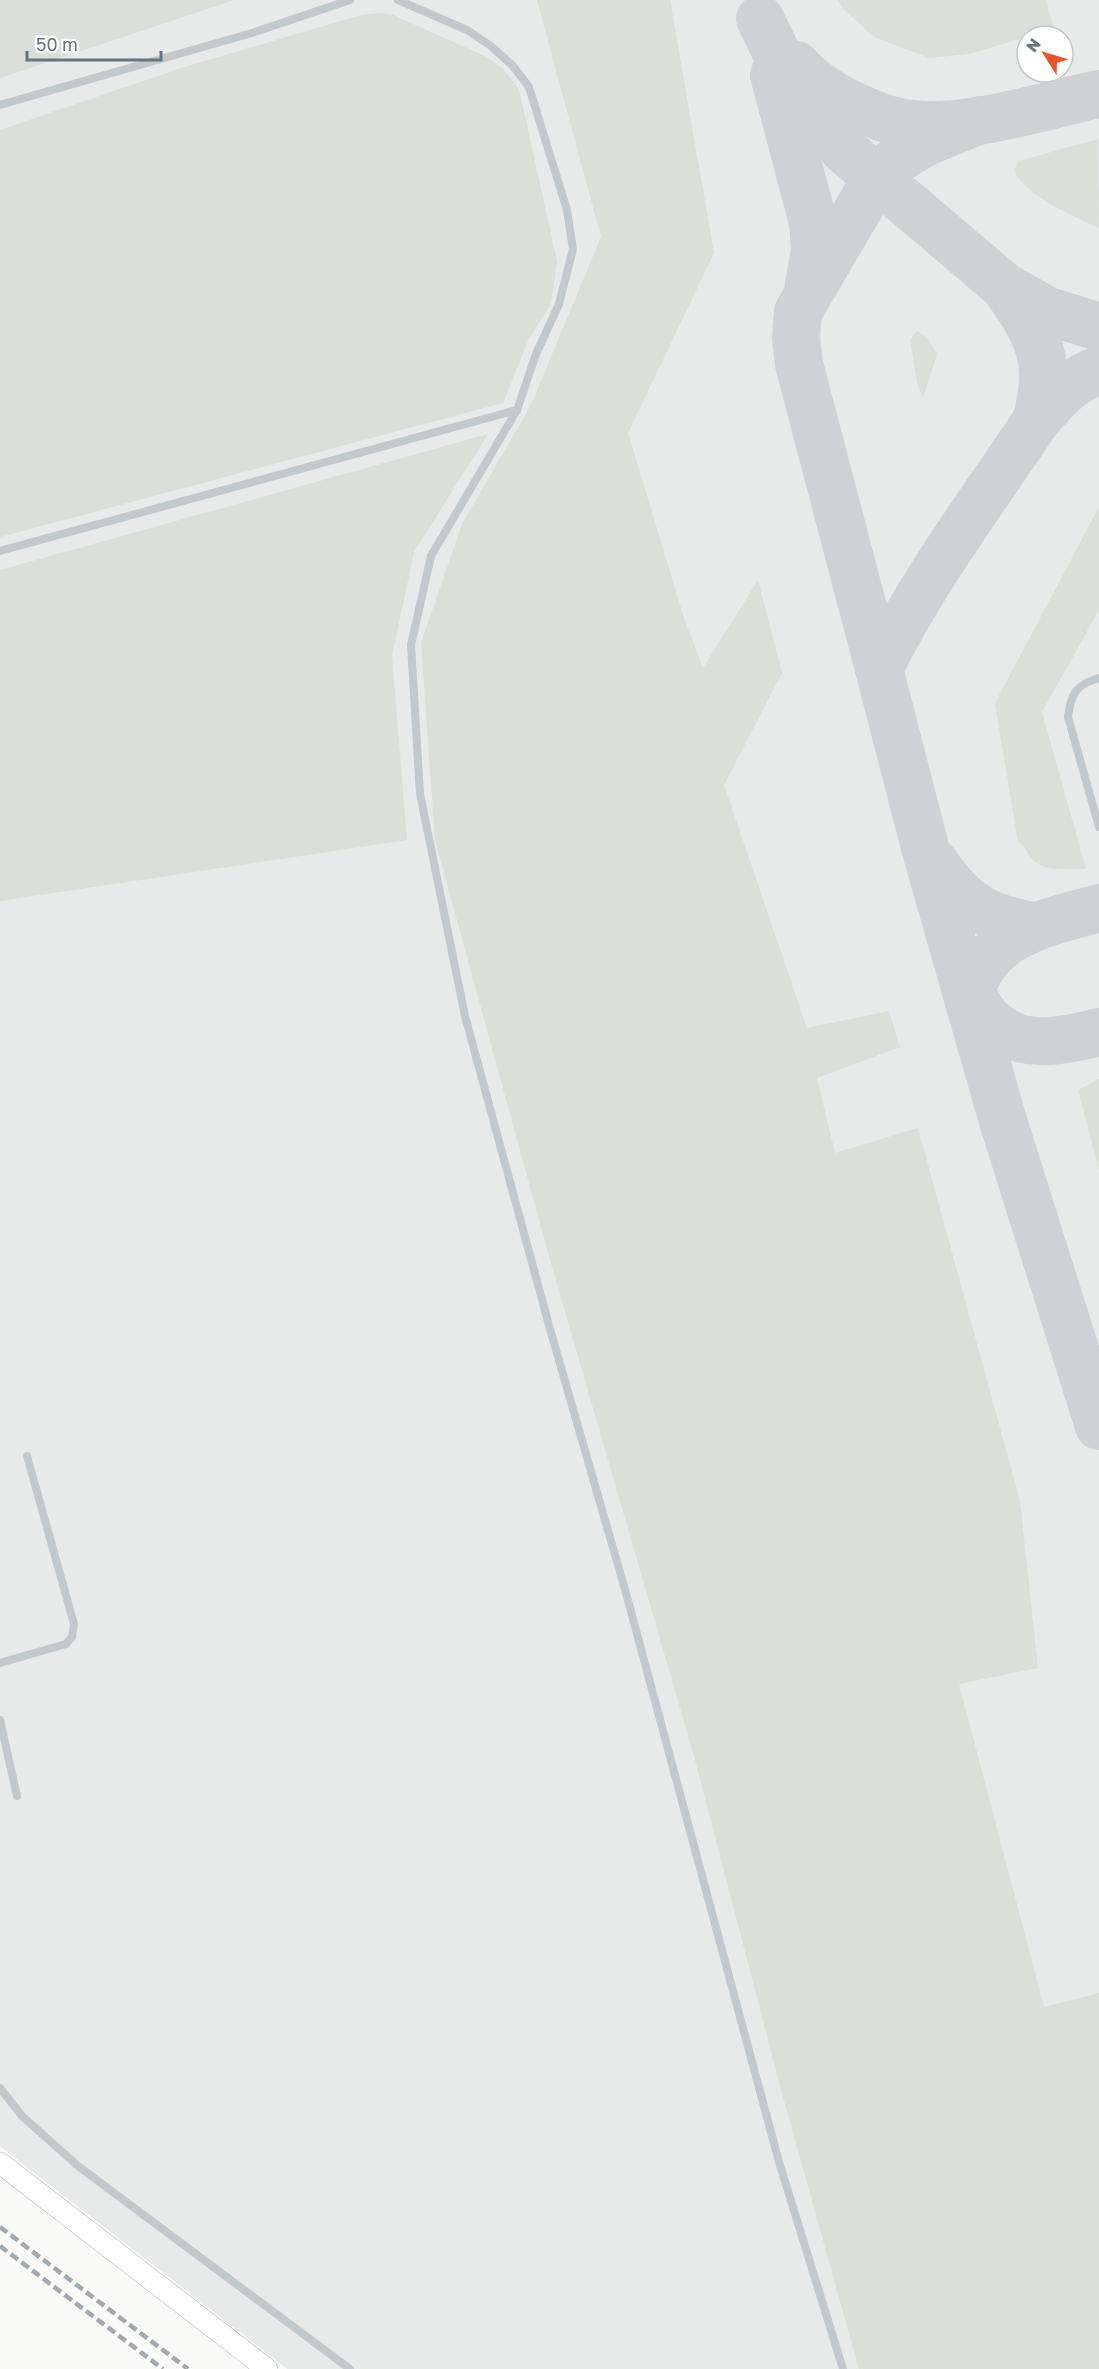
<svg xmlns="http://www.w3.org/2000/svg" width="1099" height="2369" viewBox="0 0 1099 2369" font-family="'Golos Text',sans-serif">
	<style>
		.built { fill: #e8e9e9; fill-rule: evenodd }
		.green { fill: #dadfd7 }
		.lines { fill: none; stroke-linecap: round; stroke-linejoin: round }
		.taxiway { stroke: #ced2d4; stroke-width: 48 }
		.secondary-casing { stroke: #b3babf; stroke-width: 22 }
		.lane { stroke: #c3c8cc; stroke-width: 8 }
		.secondary { stroke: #fff; stroke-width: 21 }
		.rail { stroke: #a2aab0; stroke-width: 4.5; stroke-dasharray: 9 4.5; stroke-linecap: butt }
	</style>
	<rect width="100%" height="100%" fill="#fafaf8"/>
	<!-- built -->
	<path class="built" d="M0,0H1099V2369H287L0,2146ZM1027,36H1063V72H1027Z"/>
	<!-- green -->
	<g class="green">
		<path d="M0,0H234L0,78Z"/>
		<path d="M537,0H670L714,253L628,433L685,621L703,668L758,580L782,673L724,785L807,1028L889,1011L900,1047L817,1078L835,1153L918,1128L1020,1501L1038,1668L959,1684L1044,2007L1099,1993V2369H859L783,2097L694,1756L550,1260L435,840L421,643L462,524L531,405L601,237Z"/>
		<path d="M837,0H1046L1054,29L969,54L930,58L874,37L843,9Z"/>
		<path d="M379,13L393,15L487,57L503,69L519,89L557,261L551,304L529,338L503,403L0,537V130L181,68L361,15Z"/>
		<path d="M1098,139L1099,228C1075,217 1024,196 1014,170L1019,161Z"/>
		<path d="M917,331L927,337L937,354L923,398L918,387L910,340Z"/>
		<path d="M488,434L414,552L392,656L407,840L0,901V570Z"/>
		<path d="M1099,507V610L1042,712L1086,869C1071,869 1044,872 1033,860C1027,853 1026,847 1018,841L995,703Z"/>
		<path d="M1099,1079V1170L1078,1090Z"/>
	</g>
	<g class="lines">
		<!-- taxiway -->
		<g class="taxiway">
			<path d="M760,19L786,72L844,150L1005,287L1048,311L1099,327"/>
			<path d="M796,65C810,81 829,93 848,103C866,111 884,120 904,123C961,133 1042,106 1099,94"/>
			<path d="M774,75L813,222L815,251L809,284"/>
			<path d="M1005,287C1039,336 1053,361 1036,421"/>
			<path d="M1099,370C1070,381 1056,398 1036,421C982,502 922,581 879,669L926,851L1003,1121L1099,1426"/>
			<path d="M879,669L799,364L796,338L798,312L876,179L896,160L926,142L980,120"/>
			<path d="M934,862C962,903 984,918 1034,926"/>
			<path d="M968,990C975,999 980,1010 987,1018C1018,1051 1060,1042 1099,1032"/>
			<path d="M969,1003C978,935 1045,923 1099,908"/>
		</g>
		<!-- secondary casing -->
		<g class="secondary-casing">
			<path id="secondary" d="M0,2163L267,2369"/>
		</g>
		<!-- lane -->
		<g class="lane">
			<path d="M398,0L467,30L491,46L513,66L529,87L567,210L573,249L559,304L536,354L517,410L431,556L411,645L420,794L465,1016L550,1329L626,1593L779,2162L843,2369"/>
			<path d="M0,105L252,33L350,0"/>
			<path d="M0,551L517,410"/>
			<path d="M1099,678C1076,684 1071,694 1068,717L1099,827"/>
			<path d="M0,1663L66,1644L72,1637L74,1624L27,1456"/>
			<path d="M0,1720L17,1796"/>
			<path d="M0,2088L22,2116L78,2166L350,2369"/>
		</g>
		<!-- secondary -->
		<use href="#secondary" class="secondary"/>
		<!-- rail -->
		<g class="rail">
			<path d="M0,2227L188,2369"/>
			<path d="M0,2246L163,2369"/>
		</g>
	</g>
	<!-- north arrow -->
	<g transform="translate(1045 54) rotate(307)"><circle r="28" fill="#ffffff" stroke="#c1c8cd" stroke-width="1.5"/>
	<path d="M0-4.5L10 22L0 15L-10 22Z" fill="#e4572e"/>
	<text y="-9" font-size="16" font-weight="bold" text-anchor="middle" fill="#657683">N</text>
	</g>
	<!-- scale -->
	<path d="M27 51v9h134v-9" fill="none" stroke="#657683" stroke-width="3"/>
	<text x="36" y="51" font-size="18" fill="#657683" stroke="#ffffff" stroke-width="4.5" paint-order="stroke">50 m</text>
</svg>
